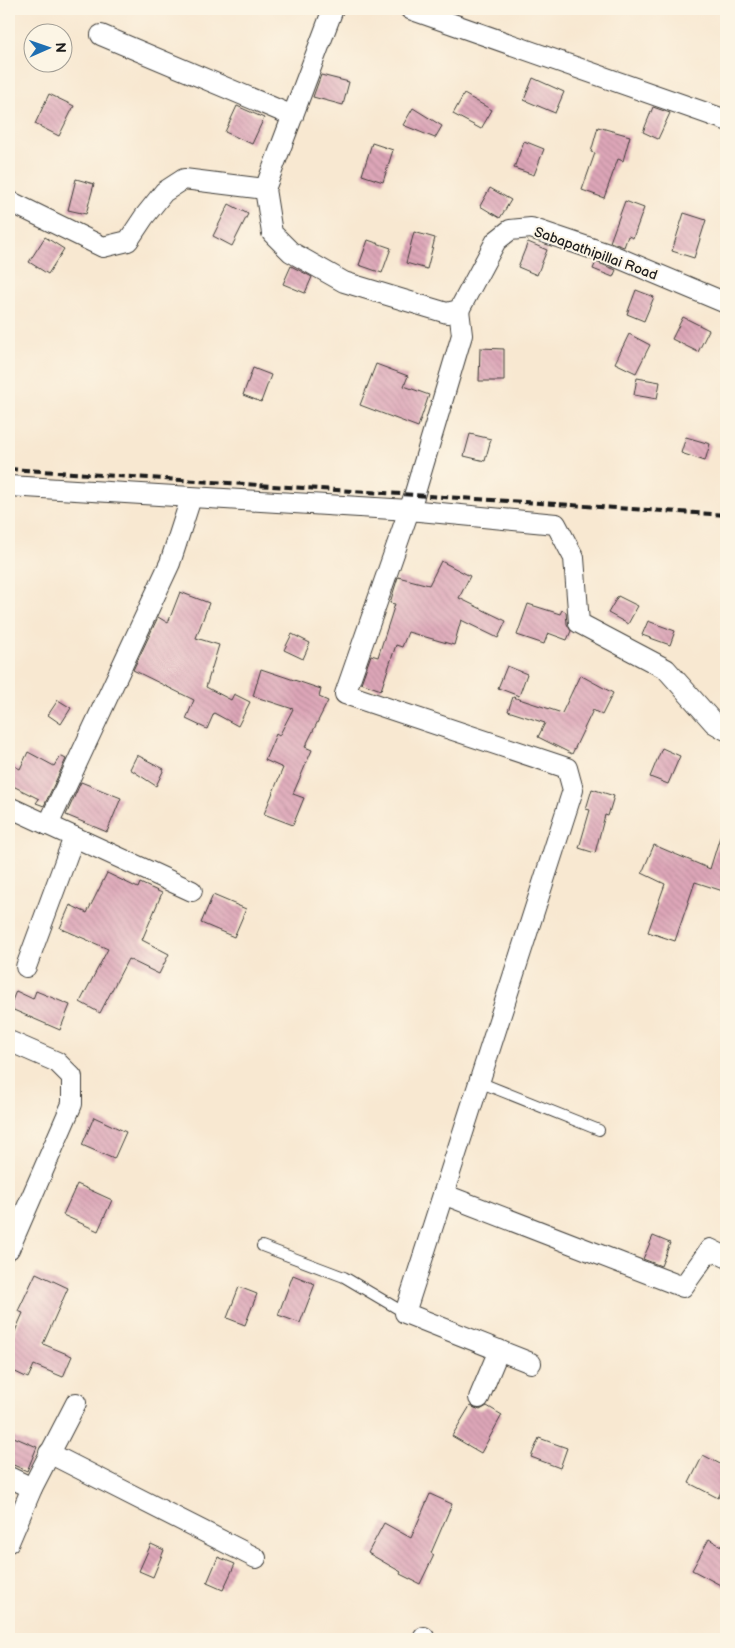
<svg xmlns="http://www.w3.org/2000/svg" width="735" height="1648" viewBox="0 0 735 1648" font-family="'Balsamiq Sans',sans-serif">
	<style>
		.building { fill: url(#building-back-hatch) }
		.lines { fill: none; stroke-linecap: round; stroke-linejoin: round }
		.service-casing { stroke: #3d3b37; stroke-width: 12 }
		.minor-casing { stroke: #3d3b37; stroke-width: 22 }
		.service { stroke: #fff; stroke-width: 10 }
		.minor { stroke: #fff; stroke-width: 20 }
		.rail { stroke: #1c1c1c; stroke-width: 4; stroke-dasharray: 8 4; stroke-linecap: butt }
		.labels { text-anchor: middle; stroke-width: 4; stroke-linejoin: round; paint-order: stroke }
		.street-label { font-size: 14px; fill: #1c1c1c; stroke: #fcf5e5 }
	</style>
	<defs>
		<pattern id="building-back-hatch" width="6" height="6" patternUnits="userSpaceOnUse" patternTransform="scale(1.25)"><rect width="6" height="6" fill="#dda6b8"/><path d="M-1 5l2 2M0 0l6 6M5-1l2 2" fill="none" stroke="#bd8e9e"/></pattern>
	</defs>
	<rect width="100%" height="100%" fill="#fcf5e5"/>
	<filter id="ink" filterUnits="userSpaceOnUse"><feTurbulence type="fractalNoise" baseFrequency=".02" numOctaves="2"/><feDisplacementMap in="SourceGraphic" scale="10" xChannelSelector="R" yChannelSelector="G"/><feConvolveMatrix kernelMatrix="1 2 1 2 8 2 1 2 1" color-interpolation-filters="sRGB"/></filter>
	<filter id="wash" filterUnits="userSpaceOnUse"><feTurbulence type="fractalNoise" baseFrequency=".0096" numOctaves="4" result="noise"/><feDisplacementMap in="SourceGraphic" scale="20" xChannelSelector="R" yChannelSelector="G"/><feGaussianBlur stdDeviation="1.12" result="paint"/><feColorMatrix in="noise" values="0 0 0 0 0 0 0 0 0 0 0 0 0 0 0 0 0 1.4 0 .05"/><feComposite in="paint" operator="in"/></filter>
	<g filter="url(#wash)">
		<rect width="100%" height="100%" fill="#f8e8d1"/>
		<g id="blocks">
			<!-- building -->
			<g class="building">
				<path d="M321,75L349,82L343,105L313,97Z"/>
				<path d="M533,78L564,92L555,113L524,100Z"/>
				<path d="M49,94L74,106L59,136L35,124Z"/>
				<path d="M464,94L492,110L481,129L453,114Z"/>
				<path d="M237,106L264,118L252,144L225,132Z"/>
				<path d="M653,107L670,113L658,139L643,132Z"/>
				<path d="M413,108L442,126L435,138L403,125Z"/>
				<path d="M598,127L630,136L623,161L618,159L604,198L582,190L595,153L591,152Z"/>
				<path d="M524,141L544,149L534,175L514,168Z"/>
				<path d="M372,143L393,150L383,182L362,175Z"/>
				<path d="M76,179L94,184L86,214L68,210Z"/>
				<path d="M490,188L511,200L500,218L480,206Z"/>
				<path d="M625,201L644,208L633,238L628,236L624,247L610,242Z"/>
				<path d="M229,204L248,214L232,246L213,236Z"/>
				<path d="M684,213L706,220L694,258L672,251Z"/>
				<path d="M414,232L435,238L427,269L406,263Z"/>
				<path d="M45,237L64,249L48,274L29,262Z"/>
				<path d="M368,240L391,248L382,273L359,265Z"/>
				<path d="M528,242L547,250L537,275L518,267Z"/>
				<path d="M596,262L616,270L613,277L593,269Z"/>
				<path d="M291,266L312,277L305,293L283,284Z"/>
				<path d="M636,290L654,297L644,321L627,314Z"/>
				<path d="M683,317L709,330L698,352L672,339Z"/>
				<path d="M629,334L650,345L636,373L615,363Z"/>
				<path d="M480,348L504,349V381H479Z"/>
				<path d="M376,364L408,376L404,386L429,395L418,427L360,405Z"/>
				<path d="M253,368L271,375L261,402L243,395Z"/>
				<path d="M637,378L660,382L657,399L634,395Z"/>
				<path d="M470,434L491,439L485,461L464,456Z"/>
				<path d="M686,437L710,444L705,461L681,453Z"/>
				<path d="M441,561L470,576L459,598L506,621L498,638L461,620L454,645L408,632L402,647L396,645L381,690L361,683L371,655L378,657L395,604L390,603L398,577L429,585Z"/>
				<path d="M180,592L209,603L196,638L219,645L206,687L231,700L234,694L250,702L238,726L214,713L207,729L186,719L194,700L133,670L158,617L168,623Z"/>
				<path d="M618,596L638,606L628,624L608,613Z"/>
				<path d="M528,604L560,614L562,610L566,612L567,624L571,631L567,640L548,633L544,644L517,635Z"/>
				<path d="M648,621L675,631L670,645L642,635Z"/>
				<path d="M292,634L310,643L303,659L284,650Z"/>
				<path d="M507,666L527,674L519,696L498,688Z"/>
				<path d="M261,669L321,689L319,697L328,701L305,747L312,750L293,794L304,798L293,825L264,814L283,768L265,760L276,734L279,736L293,709L253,696Z"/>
				<path d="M580,675L613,693L602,715L593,710L572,754L538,737L545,723L508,711L513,697L562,713Z"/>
				<path d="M58,700L71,708L61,724L48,715Z"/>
				<path d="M662,748L680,756L668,784L650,777Z"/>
				<path d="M28,752L54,766L60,756L66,759L44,806L36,803L39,799L9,784V763L20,769Z"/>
				<path d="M137,755L164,769L156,786L130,769Z"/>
				<path d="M81,782L121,798L107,832L66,815Z"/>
				<path d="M592,789L614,796L608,816L605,815L595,853L579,848L590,810L586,809Z"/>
				<path d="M723,827L726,828V892L695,882L675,941L648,932L665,884L642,873L654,845L710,869Z"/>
				<path d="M107,873L138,888L140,883L162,893L142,940L169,954L159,974L128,959L100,1013L80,1002L108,949L60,928L70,905L87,913Z"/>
				<path d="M213,895L246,909L234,937L201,923Z"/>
				<path d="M16,991L33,999L36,991L70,1005L60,1030L9,1008Z"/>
				<path d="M94,1117L126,1132L114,1159L82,1145Z"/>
				<path d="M77,1184L112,1200L98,1231L63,1215Z"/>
				<path d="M653,1236L670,1243L661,1266L643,1259Z"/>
				<path d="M36,1273L68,1288L43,1344L72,1356L63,1377L34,1365L28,1378L9,1369V1345L23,1313L18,1311Z"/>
				<path d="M293,1275L315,1284L300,1323L278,1315Z"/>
				<path d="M239,1287L257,1294L245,1325L227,1318Z"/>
				<path d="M470,1406L480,1410L487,1406L502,1415L481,1453L452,1436Z"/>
				<path d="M9,1435L37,1447L27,1471L9,1463Z"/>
				<path d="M539,1438L567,1448L560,1468L531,1457Z"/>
				<path d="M703,1455L726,1467V1482L718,1498L689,1483Z"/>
				<path d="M430,1494L452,1504L431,1553L434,1555L420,1584L400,1574L401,1572L368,1553L384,1523L411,1538Z"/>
				<path d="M709,1539L726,1549V1588L692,1570Z"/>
				<path d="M151,1544L164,1550L153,1577L139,1571Z"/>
				<path d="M218,1557L235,1564L223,1590L207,1583Z"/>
			</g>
		</g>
	</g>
	<g filter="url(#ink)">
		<use href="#blocks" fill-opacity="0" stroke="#3d3b37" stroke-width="1"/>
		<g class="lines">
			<!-- service casing -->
			<g class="service-casing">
				<g id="service">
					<path d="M479,1082L599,1130"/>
					<path d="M262,1246L344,1277L405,1313"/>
				</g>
			</g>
			<!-- minor casing -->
			<g class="minor-casing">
				<g id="minor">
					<path d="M410,9L726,120"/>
					<path d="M101,35L293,116"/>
					<path d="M265,189L272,233L291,252L344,282L447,313L459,310L496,241L510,230L531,228L614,256L726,303"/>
					<path d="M9,201L103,247L128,241L144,217L164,192L184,179L265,189L333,9"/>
					<path d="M459,310L462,335L414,496L345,694L567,768L573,790L405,1313L531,1363"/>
					<path d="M9,486L409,510L556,524L574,558L579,623L666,669L714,723L726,730"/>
					<path d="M9,807L192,891"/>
					<path d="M48,825L170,563L191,498"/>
					<path d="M26,967L74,837"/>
					<path d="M9,1041L57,1062L72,1077V1104L9,1249"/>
					<path d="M443,1194L683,1287L710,1249L726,1257"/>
					<path d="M479,1398L499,1350"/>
					<path d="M49,1453L256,1558"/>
					<path d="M9,1477L32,1488"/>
					<path d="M9,1542L32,1488L76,1403"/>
					<path d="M423,1639L424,1637"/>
				</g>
			</g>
			<!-- service -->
			<use href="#service" class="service"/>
			<!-- minor -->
			<use href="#minor" class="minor"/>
			<!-- rail -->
			<path class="rail" d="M9,469L726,515"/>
		</g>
	</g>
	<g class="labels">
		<!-- street labels -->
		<g class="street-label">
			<text transform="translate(596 253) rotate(20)" y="5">Sabapathipillai Road</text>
		</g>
	</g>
	<!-- margin -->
	<rect width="735" height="1648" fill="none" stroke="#fcf5e5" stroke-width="30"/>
	<!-- north arrow -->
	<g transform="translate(48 48) rotate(88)"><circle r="24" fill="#fcf5e5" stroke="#a29e95"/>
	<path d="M0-4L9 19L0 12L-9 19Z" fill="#1f6fb2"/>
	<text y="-8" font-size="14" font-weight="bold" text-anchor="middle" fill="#1c1c1c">N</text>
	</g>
</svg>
